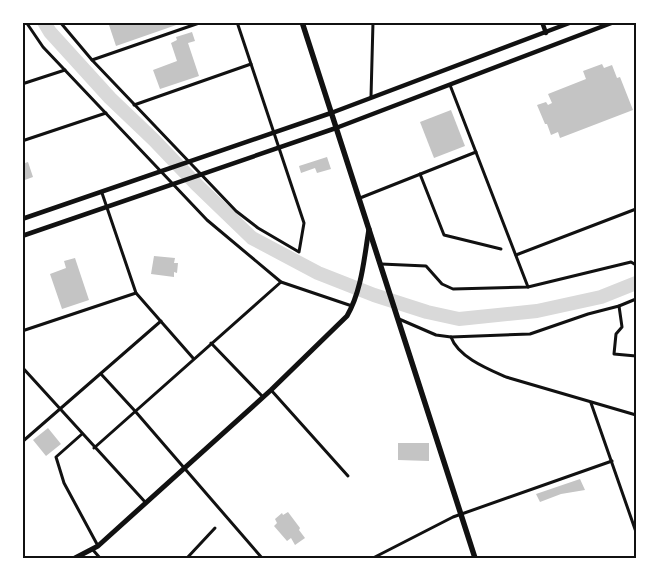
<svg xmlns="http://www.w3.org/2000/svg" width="659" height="581" viewBox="0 0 659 581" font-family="'Fira Sans Condensed',sans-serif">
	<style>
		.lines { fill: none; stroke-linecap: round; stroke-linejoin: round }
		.river { stroke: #d9d9d9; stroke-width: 14 }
		.building { fill: #c4c4c4 }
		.minor { stroke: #111; stroke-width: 3 }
		.tertiary { stroke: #111; stroke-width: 4.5 }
		.primary { stroke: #111; stroke-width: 5 }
		.trunk { stroke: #111; stroke-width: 5.5 }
		.neatline { fill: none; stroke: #111; stroke-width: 2 }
	</style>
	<rect width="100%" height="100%" fill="#fff"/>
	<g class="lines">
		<!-- river -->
		<path class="river" d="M44,22L50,32L110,98L154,140L196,184L252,238L318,273L374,295L427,312L459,319L537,311L601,297L636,283"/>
	</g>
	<!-- building -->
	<g class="building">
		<path d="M108,22H182V23L116,46Z"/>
		<path d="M192,32L195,41L188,43L199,76L160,89L153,70L177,61L171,43L177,40L176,37Z"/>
		<path d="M602,64L604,68L612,65L617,78L620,77L633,110L560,138L558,132L551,135L547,124H545L537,105L546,102L548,105L552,103L548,94L586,79L583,71Z"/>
		<path d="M451,110L465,146L434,158L420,122Z"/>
		<path d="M327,157L331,169L317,173L315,168L301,173L299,166Z"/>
		<path d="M28,162L33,177L22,181V164Z"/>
		<path d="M154,256L175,258L174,263H178L177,273L174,272V277L151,274Z"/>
		<path d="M75,258L89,300L62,309L50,274L66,268L64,261Z"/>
		<path d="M48,428L61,444L46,456L33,440Z"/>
		<path d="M398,443H429V461L398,460Z"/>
		<path d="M580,479L585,490L561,494L540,502L536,494Z"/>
		<path d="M288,512L300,528L299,530L305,538L295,545L291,538L287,541L274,526L277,523L275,519L282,513L283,515Z"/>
	</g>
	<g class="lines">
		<!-- minor -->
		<g class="minor">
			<path d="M26,22L43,47L207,220L281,282L352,306"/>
			<path d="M60,22L92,60L236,211L258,228L299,252L304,223L237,22"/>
			<path d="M92,60L202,22"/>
			<path d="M22,84L65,70"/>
			<path d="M450,85L528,287"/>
			<path d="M371,97L373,22"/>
			<path d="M134,105L251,64"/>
			<path d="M22,141L106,113"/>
			<path d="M420,174L444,235L501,249"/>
			<path d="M102,193L136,293L193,358"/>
			<path d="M360,198L476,152"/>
			<path d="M516,255L636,209"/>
			<path d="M381,264L426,266L442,284L453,289L528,287L631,262L636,265"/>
			<path d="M619,306L622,327L616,334L614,354L636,356"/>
			<path d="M399,319L436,335L451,337L530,334L588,314L619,306L636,299"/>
			<path d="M22,331L136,293"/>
			<path d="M451,337C458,357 488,369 506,377L636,415"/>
			<path d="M211,343L263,397"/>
			<path d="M22,367L146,503"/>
			<path d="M101,374L135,411L262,558"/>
			<path d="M271,390L348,476"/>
			<path d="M591,403L636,532"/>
			<path d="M82,434L56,457L64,483L98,546"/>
			<path d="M22,442L161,321"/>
			<path d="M94,448L281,282"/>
			<path d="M93,550L100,558"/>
			<path d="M187,558L215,528"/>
			<path d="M373,558L453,517L612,461"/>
		</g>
		<!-- tertiary -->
		<g class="tertiary">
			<path d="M542,22L546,33"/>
			<path d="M22,219L331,113L572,22"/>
			<path d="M22,236L336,128L614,22"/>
		</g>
		<!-- primary -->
		<path class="primary" d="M75,558L98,546L271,390L347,316C362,290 364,258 369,229"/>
		<!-- trunk -->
		<path class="trunk" d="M302,22L475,558"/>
	</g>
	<!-- border -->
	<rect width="659" height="581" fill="none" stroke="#ffffff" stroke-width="48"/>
	<rect x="24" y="24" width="611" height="533" class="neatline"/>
</svg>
